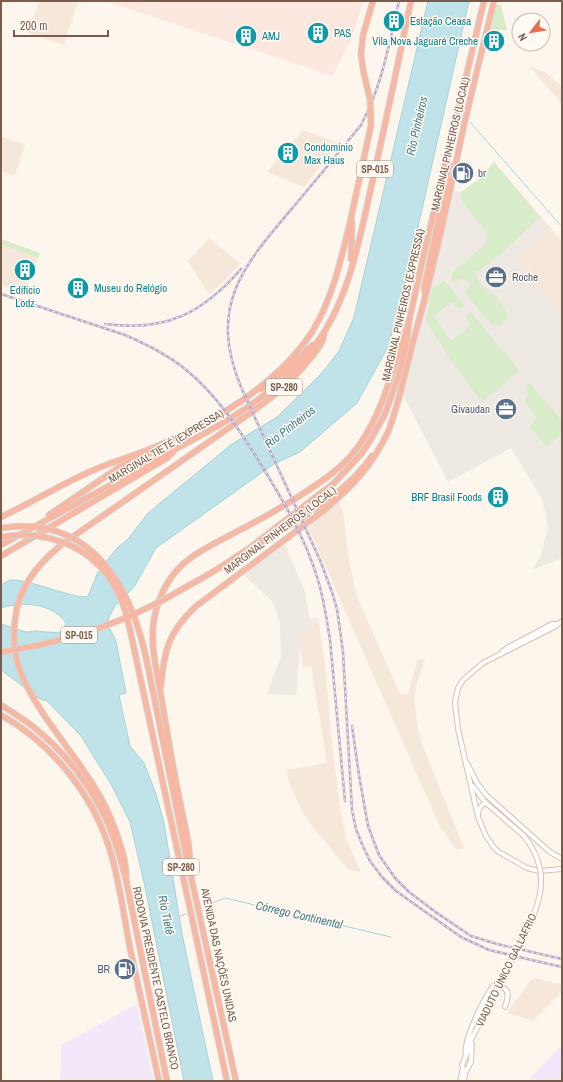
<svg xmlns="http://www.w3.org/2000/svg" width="563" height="1082" viewBox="0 0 563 1082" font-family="'Archivo Narrow',sans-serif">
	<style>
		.residential { fill: #f5e8da }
		.commercial { fill: #fde8e0 }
		.industrial { fill: #efe9e4 }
		.education { fill: #f3e8fa }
		.green { fill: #d8ecc9 }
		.water { fill: #bfe3e8; stroke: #a5d3da }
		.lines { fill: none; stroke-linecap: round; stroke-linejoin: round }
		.stream { stroke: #a5d3da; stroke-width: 1 }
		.secondary-casing { stroke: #d6c0b0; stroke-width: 6 }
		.highway-casing { stroke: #dad1cd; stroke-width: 7 }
		.secondary { stroke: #fff; stroke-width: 4 }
		.highway { stroke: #f7b7a3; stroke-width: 5 }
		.rail-casing { stroke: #b9a8c9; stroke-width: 2.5 }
		.rail { stroke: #fffaf3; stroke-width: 1; stroke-dasharray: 3; stroke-linecap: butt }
		.secondary-bridge-casing { stroke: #d6c0b0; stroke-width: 6; stroke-linecap: butt }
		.highway-bridge-casing { stroke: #dad1cd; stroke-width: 7; stroke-linecap: butt }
		.secondary-bridge { stroke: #fff; stroke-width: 4 }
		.highway-bridge { stroke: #f7b7a3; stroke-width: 5 }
		.labels { text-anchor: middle; stroke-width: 3; stroke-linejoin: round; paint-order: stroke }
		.shield { fill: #fffaf3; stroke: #a28b7f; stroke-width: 1 }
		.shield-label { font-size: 10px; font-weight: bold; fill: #7a5c4d }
		.culture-label { font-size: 11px; fill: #0d838f; stroke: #fffaf3; text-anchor: start }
		.street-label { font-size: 11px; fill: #7a5c4d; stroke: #fffaf3 }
		.service-label { font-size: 11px; fill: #4e5e75; stroke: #fffaf3; text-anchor: start }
		.water-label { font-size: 12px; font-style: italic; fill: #437c86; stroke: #fffaf3 }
	</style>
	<rect width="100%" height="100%" fill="#fdf6ec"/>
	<!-- residential -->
	<g class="residential">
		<path d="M39,1H78L64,45L29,33V32Z"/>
		<path d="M529,66L545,72L562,87V104Z"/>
		<path d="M303,130L339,143L304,187L267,172Z"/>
		<path d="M1,137L25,144L15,176L1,171Z"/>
		<path d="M550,227L562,241V315L513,259Z"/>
		<path d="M209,238L240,264L221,284L209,294L187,260L195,254Z"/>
		<path d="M1,239L40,253L25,293L1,285Z"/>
		<path d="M339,501L343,512L349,560L357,597L400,694H408L417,660L425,659L417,684L414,699L417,723L422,744L464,848L457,850L440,827L307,524Z"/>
		<path d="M318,618L325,664L332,743L341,815L347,841L361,872L348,869L309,822L301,810L288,779L287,770L327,763L311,667H303L298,633L310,630L308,619Z"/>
		<path d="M535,978L562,985V992L533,1021L507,1013L530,981Z"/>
	</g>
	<!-- commercial -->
	<path class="commercial" d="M105,1H362L360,12L351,40L332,76Z"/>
	<!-- industrial -->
	<g class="industrial">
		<path d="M494,162L550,227L513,259L562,315V558L532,570L541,555L548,527L542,499L511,448L448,482L401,391L450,190L461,192L482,177Z"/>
		<path d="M285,544L305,592L311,630L298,634L300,649L296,695L267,694L281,656L280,623L273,602L243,574Z"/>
	</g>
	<!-- education -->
	<g class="education">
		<path d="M137,1004L154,1081H60L61,1045Z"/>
		<path d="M559,1048L562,1049V1074L560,1081H536L529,1079Z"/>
	</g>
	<!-- green -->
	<g class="green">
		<path d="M496,5H501L507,30H498L490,33Z"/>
		<path d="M494,162L540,217C529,227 487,270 476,271C477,284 484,286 493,294C500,300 506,309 508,318L500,326L492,325L464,292L470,285L466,280L461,279L454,283L451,280L452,273L488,241L486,232L462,201L461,192L482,177Z"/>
		<path d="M1,239L40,253L38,258L1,244Z"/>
		<path d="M444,281L465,304L460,308H457L452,303H450L434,316L450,339L453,340L470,326V324L466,318L470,311L520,371L482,402L451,361L426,321L432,287L440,284Z"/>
		<path d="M530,383L562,421V433L548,446H546L530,427L537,418L524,400L529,395L525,387L526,384Z"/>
	</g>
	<!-- water -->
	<path class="water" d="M428,1H469L406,280L389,345L357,403L300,452L274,464L156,548L134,587L115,606L110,615L107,623L116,641L126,693L119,695L130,746L144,763L156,794L164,823L182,934L213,1081H184L144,882L130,822L112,786L81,736L47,701L40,699L1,670V624L26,632L36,631L59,633L64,630L66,623C52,603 23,601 1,608V585C5,583 8,580 12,580C29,579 79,601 88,596L98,572L117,548L128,539L148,513L232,444L277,417L321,374L339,351L354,317Z"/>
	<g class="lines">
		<!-- stream -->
		<g class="stream">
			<path d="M470,122L562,227"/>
			<path d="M207,905L225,898L391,937"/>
			<path d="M180,916L186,914"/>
		</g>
		<!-- secondary casing -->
		<g class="secondary-casing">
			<g id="secondary">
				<path d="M562,621L554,627L483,663L463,680L458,688L455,702L458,729L478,817L486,836L495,849L499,852L527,868L539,871L562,869"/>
				<path d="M503,651L507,648L552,624H557"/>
				<path d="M467,763L477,783L486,795L550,852L562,859"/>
				<path d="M473,786L485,802L524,836"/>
				<path d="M478,814L479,809L485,802"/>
				<path d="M466,1056C462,1041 484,999 493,986C496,984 498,985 502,987C511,991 507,1000 505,1007"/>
				<path d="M460,1081L463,1068L462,1065L468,1051L471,1040L478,1026"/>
				<path d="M464,1081L465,1073L471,1062L472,1044"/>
			</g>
		</g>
		<!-- highway casing -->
		<g class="highway-casing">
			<g id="highway">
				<path d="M351,259L352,222"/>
				<path d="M425,293L424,288L446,186L449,164"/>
				<path d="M261,389L284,372L305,352L313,345"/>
				<path d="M49,515L121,466L150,453L154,449"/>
				<path d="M1,517C33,502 63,483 96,469C115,461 136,455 155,447C212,424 278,384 312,332C333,298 342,256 351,218"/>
				<path d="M1,545L216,427C253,405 291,379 316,344C349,299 359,241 371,188C385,126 398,63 411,1"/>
				<path d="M258,545C270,540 281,531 292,524C322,505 352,485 372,456"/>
				<path d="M1,556L167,458L173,452"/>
				<path d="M199,580L219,568L251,547L334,483L362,453L371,439L385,414L398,377L406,346L409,321L423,258L484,1"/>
				<path d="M135,653L227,1081"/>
				<path d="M148,667L188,865"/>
				<path d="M161,685C164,650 169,632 195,607L323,511C352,487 372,466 388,432C392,422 395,411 398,401C405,376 410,352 417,327C421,312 426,296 429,281C441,234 451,186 461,139C471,93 483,47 494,1"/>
				<path d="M1,705C13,713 25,720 36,729C64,752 87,781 103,813C114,834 120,857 126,880L167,1081"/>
				<path d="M1,715C55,745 98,801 113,861C121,891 125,923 131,953C140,996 150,1038 159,1081"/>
				<path d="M126,880C127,864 122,850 117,835C111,817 103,800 92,783C69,747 34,709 19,668C14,653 13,636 15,620C18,588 37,565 61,545L256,409C278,393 297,376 314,354C318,348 323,343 324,335"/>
				<path d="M236,1081L190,872C191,843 183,820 178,792C171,758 166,724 160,690C156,667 150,643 154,620C157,601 166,581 180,567C195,552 216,543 234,533C256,522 277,510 298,497C316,485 334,474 349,458C383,420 392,368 409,321"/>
			</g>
		</g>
		<!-- secondary -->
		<use href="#secondary" class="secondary"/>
		<!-- highway -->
		<use href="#highway" class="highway"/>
		<!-- rail casing -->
		<g class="rail-casing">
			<g id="rail">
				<path d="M399,1C389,44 382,86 361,125C339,152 317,179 295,205C244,265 207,305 241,387L320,560L332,592L337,609L343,652L352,810L356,829L362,844L370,861L382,877L396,891L461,937L489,950L562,967"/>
				<path d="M1,294L125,335C146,344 167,354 185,369C216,394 236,425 257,458C281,497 305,536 318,580C324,600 327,620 330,640L345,801"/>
				<path d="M105,324C165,332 202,314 241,269"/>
				<path d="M352,726L359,775L368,826L379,855L395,878L409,892L437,913L471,936L497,944L562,959"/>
			</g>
		</g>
		<!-- rail -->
		<use href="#rail" class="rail"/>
		<!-- secondary-bridge casing -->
		<g class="secondary-bridge-casing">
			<path id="secondary-bridge" d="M478,1026C490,1002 502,979 514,955C525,933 540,909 541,884C542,865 535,850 524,836"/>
		</g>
		<!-- highway-bridge casing -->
		<g class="highway-bridge-casing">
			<g id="highway-bridge">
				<path d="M351,218L371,125L370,100L363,69L361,54L363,35L373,1"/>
				<path d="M1,528C93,514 133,589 148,667"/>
				<path d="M1,537C51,528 101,550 121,599C128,616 131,635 135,653"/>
				<path d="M1,652C53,644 106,629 153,605C169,598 183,588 199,580"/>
			</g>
		</g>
		<!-- secondary-bridge -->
		<use href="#secondary-bridge" class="secondary-bridge"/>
		<!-- highway-bridge -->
		<use href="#highway-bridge" class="highway-bridge"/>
	</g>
	<!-- icons -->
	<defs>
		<g id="building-disc" transform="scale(1.15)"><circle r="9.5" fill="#0f9aa8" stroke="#fffaf3"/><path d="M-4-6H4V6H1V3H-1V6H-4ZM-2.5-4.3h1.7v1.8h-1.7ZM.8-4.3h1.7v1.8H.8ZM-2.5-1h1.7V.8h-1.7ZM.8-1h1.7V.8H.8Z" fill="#fff"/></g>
		<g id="fuel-disc" transform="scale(1.15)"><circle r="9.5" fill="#5c6f8a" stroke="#fffaf3"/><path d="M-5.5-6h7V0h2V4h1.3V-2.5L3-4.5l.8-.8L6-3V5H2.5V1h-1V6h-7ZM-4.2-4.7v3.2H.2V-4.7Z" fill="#fff"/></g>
		<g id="office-disc" transform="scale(1.15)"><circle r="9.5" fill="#5c6f8a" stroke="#fffaf3"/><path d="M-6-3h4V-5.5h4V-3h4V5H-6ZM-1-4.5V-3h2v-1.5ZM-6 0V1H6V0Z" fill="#fff"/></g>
	</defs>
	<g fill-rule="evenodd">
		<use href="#building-disc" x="394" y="21"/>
		<use href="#building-disc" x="318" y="33"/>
		<use href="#building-disc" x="246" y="36"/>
		<use href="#building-disc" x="494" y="41"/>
		<use href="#building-disc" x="288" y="153"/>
		<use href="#fuel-disc" x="463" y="173"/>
		<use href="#building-disc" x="25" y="270"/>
		<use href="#office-disc" x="496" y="277"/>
		<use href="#building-disc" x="78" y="288"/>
		<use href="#office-disc" x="506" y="409"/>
		<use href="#building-disc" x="498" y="497"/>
		<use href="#fuel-disc" x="125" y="969"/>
	</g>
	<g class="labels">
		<!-- shield labels -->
		<g class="shield">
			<rect x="357" y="161" width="36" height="16" rx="3"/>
			<rect x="266" y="379" width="36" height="16" rx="3"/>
			<rect x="61" y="627" width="36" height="16" rx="3"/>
			<rect x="163" y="859" width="36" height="16" rx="3"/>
		</g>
		<g class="shield-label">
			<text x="375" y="173">SP-015</text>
			<text x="284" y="391">SP-280</text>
			<text x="79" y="639">SP-015</text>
			<text x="181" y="871">SP-280</text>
		</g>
		<!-- culture labels -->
		<g class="culture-label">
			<text x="410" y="25">Estação Ceasa</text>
			<text x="334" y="37">PAS</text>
			<text x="262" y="40">AMJ</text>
			<text x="478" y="45" text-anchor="end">Vila Nova Jaguaré Creche</text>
			<text x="304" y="151">Condomínio<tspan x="304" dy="13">Max Haus</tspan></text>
			<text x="94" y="292">Museu do Relógio</text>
			<text x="25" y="294" text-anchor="middle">Edifício<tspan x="25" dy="13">Lodz</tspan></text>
			<text x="482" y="501" text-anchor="end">BRF Brasil Foods</text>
		</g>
		<!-- street labels -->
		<g class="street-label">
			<text transform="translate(450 144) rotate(-77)" y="4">MARGINAL PINHEIROS (LOCAL)</text>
			<text transform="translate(403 305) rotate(-77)" y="4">MARGINAL PINHEIROS (EXPRESSA)</text>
			<text transform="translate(166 446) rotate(-31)" y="4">MARGINAL TIETÊ (EXPRESSA)</text>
			<text transform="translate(280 530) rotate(-37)" y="4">MARGINAL PINHEIROS (LOCAL)</text>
			<text transform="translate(219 955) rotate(78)" y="4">AVENIDA DAS NAÇÕES UNIDAS</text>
			<text transform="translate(506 970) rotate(-64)" y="4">VIADUTO ÚNICO GALLAFRIO</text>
			<text transform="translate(156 978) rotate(78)" y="4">RODOVIA PRESIDENTE CASTELO BRANCO</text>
		</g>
		<!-- service labels -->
		<g class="service-label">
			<text x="478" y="177">br</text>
			<text x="512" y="281">Roche</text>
			<text x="490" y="413" text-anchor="end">Givaudan</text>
			<text x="110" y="973" text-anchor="end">BR</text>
		</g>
		<!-- water labels -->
		<g class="water-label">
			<text transform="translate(417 126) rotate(-77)" y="4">Rio Pinheiros</text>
			<text transform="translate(290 427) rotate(-38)" y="4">Rio Pinheiros</text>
			<text transform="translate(166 915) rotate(78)" y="4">Rio Tietê</text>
			<text transform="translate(299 915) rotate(13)" y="4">Córrego Continental</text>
		</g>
	</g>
	<!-- border -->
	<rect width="563" height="1082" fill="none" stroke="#7a5c4d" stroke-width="4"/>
	<!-- north arrow -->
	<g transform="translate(531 32) rotate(239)"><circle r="19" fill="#fffaf3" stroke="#cabbb1"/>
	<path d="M0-3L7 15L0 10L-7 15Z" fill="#e76f51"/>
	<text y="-6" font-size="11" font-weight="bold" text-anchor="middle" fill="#7a5c4d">N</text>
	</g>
	<!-- scale -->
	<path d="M14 30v6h94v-6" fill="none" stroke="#7a5c4d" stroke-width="2"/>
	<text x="20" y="30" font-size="12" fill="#7a5c4d" stroke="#fffaf3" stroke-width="3" paint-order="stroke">200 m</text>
</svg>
